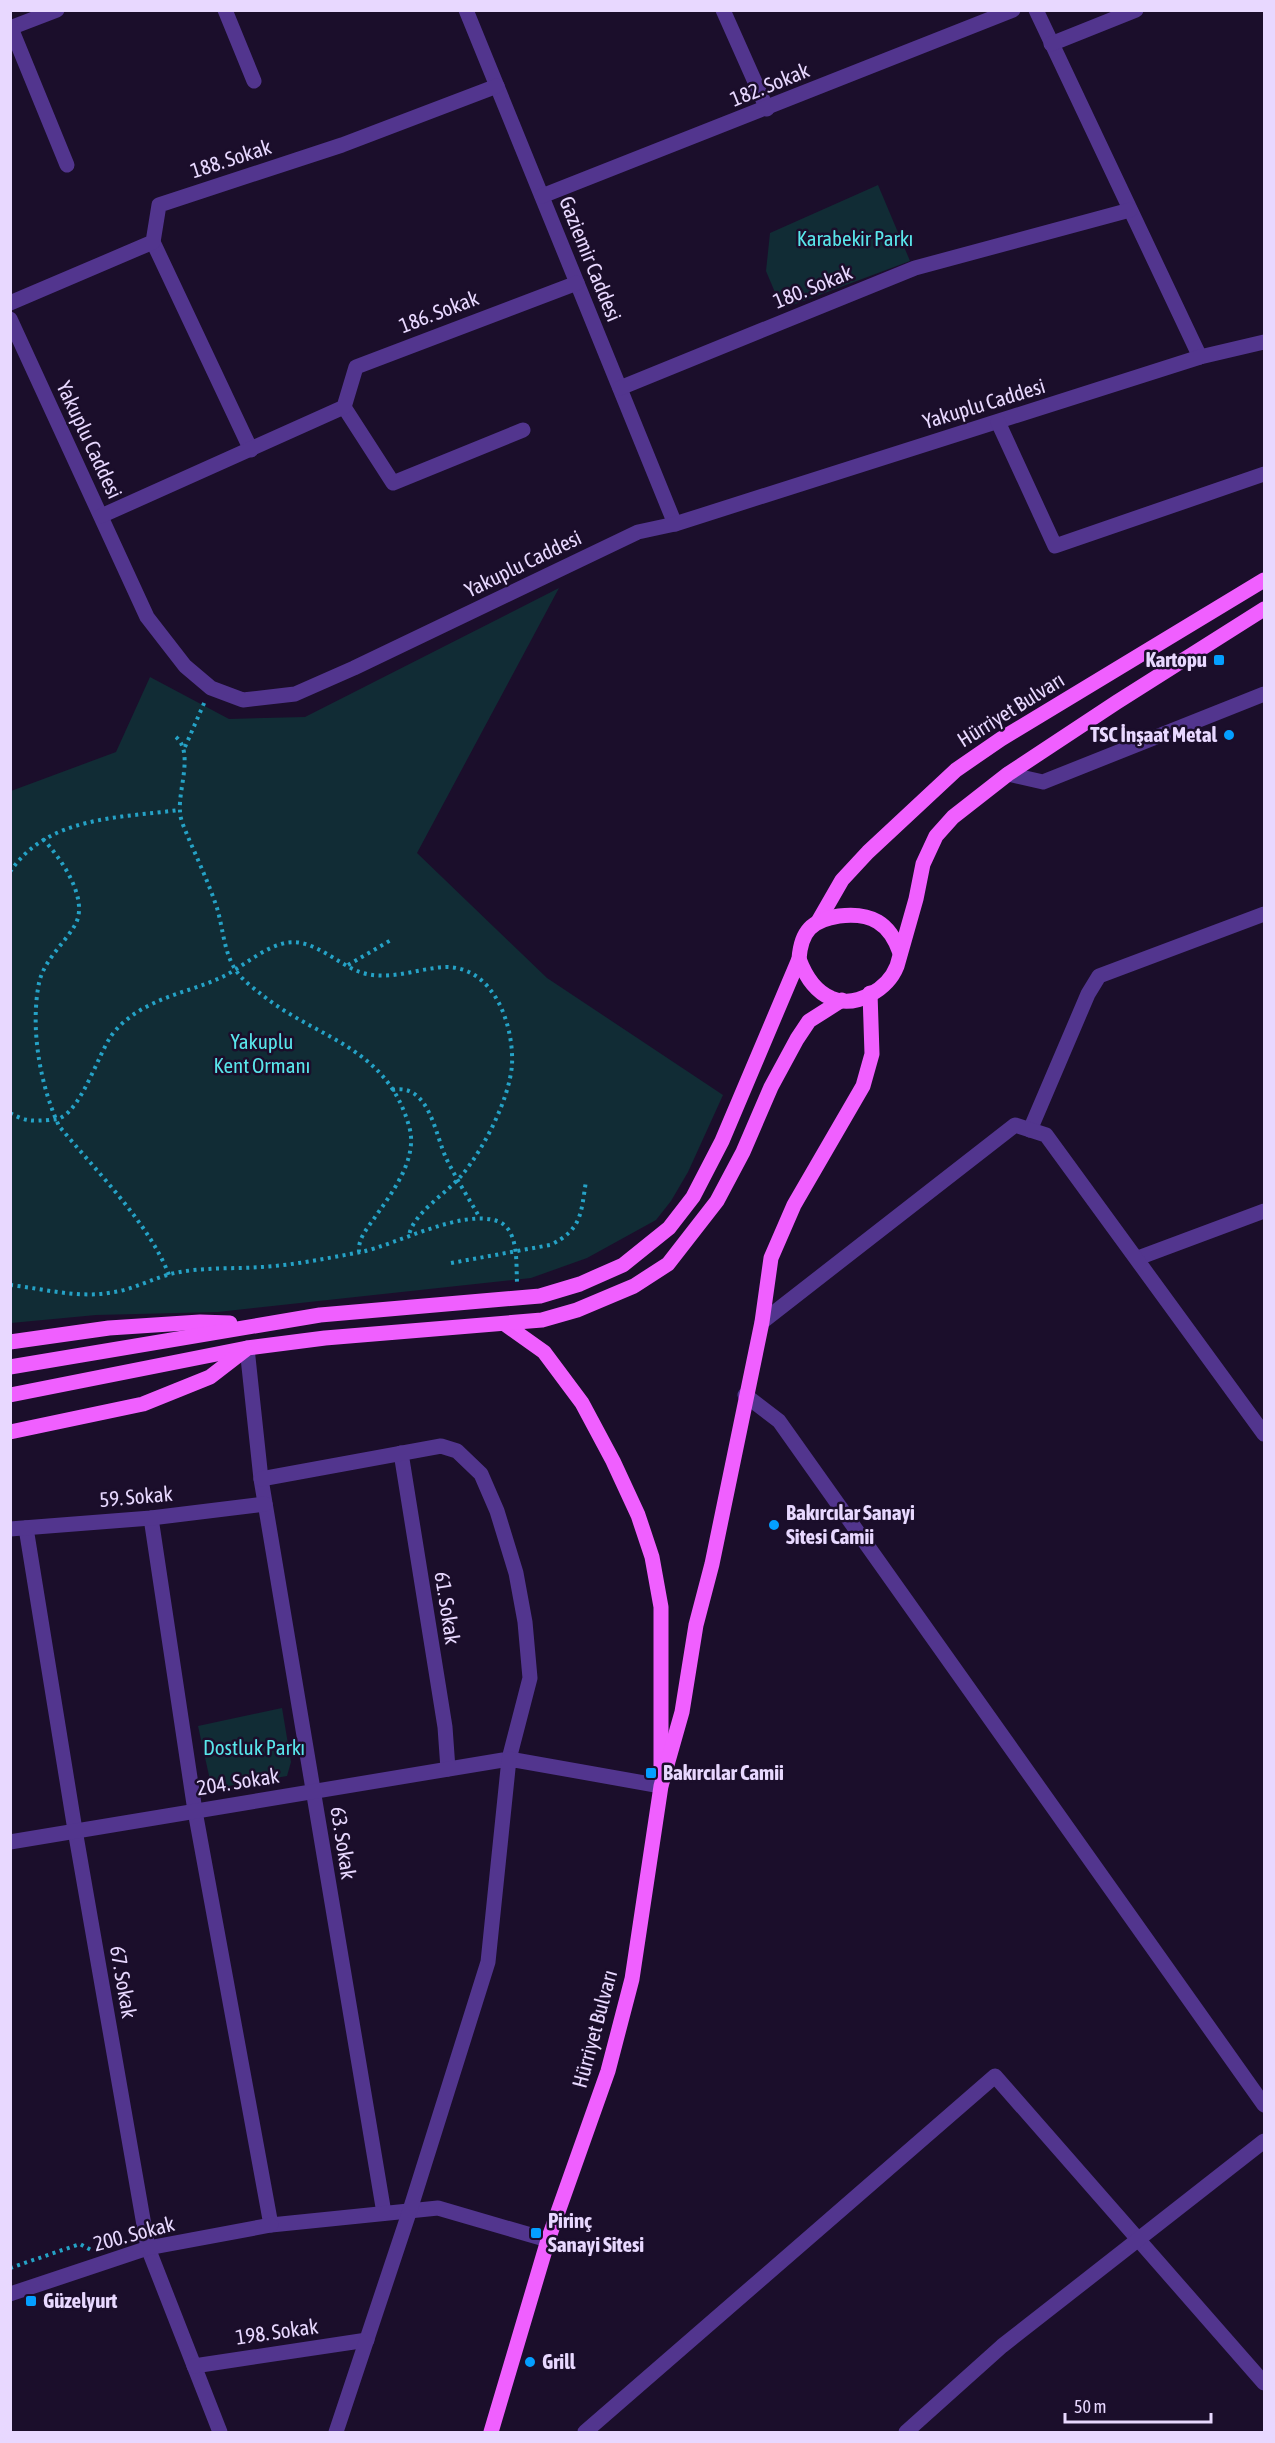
<svg xmlns="http://www.w3.org/2000/svg" width="1275" height="2443" viewBox="0 0 1275 2443" font-family="'Asap Condensed',sans-serif">
	<style>
		.green { fill: #112c35 }
		.lines { fill: none; stroke-linecap: round; stroke-linejoin: round }
		.path { stroke: #25a2c6; stroke-width: 4; stroke-dasharray: 3 4.5; stroke-linecap: butt }
		.minor { stroke: #52358e; stroke-width: 15 }
		.major { stroke: #f05fff; stroke-width: 15 }
		.poi-dot { fill: #049fff; stroke: #1b0e2b; stroke-width: 2 }
		.labels { text-anchor: middle; stroke-width: 5; stroke-linejoin: round; paint-order: stroke }
		.street-label { font-size: 21px; fill: #e8d8ff; stroke: #1b0e2b }
		.park-label { font-size: 21px; fill: #59e6eb; stroke: #1b0e2b }
		.poi-label { font-size: 21px; font-weight: bold; fill: #e8d8ff; stroke: #1b0e2b; text-anchor: start }
	</style>
	<rect width="100%" height="100%" fill="#1b0e2b"/>
	<!-- green -->
	<g class="green">
		<path d="M878,185L910,261L782,309L766,271L770,233Z"/>
		<path d="M559,588L417,853L547,978L723,1095L688,1172L671,1201L656,1220L587,1258L531,1278L218,1312L96,1315L11,1323V791L116,752L150,677L229,719L305,717Z"/>
		<path d="M282,1708L291,1762L287,1776L212,1789L198,1726Z"/>
	</g>
	<g class="lines">
		<!-- path -->
		<g class="path">
			<path d="M176,737C194,752 178,790 180,811C180,820 185,829 188,837C198,860 209,884 217,908C223,928 224,952 235,969C241,979 252,987 261,994C316,1039 386,1045 409,1126C419,1159 391,1194 373,1220C366,1230 358,1239 359,1252"/>
			<path d="M185,747L205,701"/>
			<path d="M43,839C60,857 90,899 75,925C64,944 44,960 39,983C30,1028 40,1085 59,1126C95,1170 149,1223 169,1275"/>
			<path d="M10,872C47,816 120,818 179,810"/>
			<path d="M348,965L391,940"/>
			<path d="M392,1090C430,1082 435,1136 447,1160C457,1180 469,1199 480,1218"/>
			<path d="M10,1113C27,1122 32,1121 49,1120C54,1119 58,1120 62,1117C82,1106 98,1056 111,1036C122,1021 137,1011 154,1003C177,992 203,987 226,975C245,965 263,948 285,943C312,937 337,964 360,972C388,982 418,968 446,967C494,967 514,1025 512,1065C509,1100 484,1148 462,1175C447,1193 412,1214 409,1236"/>
			<path d="M451,1263L550,1245C582,1230 581,1213 586,1181"/>
			<path d="M10,1285C46,1289 79,1299 114,1292C135,1289 155,1277 175,1273C203,1267 234,1269 262,1267C295,1265 328,1258 361,1252C398,1244 461,1209 497,1221C519,1228 516,1263 517,1282"/>
			<path d="M10,2268L80,2244L91,2250"/>
		</g>
		<!-- minor -->
		<g class="minor">
			<path d="M225,10L254,81"/>
			<path d="M466,10L675,524"/>
			<path d="M723,10L767,109"/>
			<path d="M1036,10L1200,357"/>
			<path d="M10,28L57,10"/>
			<path d="M11,28L67,165"/>
			<path d="M1051,44L1136,10"/>
			<path d="M542,196L1013,10"/>
			<path d="M153,242L251,450"/>
			<path d="M10,303L153,242L159,205L342,145L497,86"/>
			<path d="M10,319L147,617L185,666L211,688L243,700L295,694L354,668L638,532L675,524L1200,357L1264,342"/>
			<path d="M620,388L915,268L1130,210"/>
			<path d="M344,407L393,483L523,430"/>
			<path d="M998,422L1055,546L1264,474"/>
			<path d="M101,516L344,407L356,367L577,283"/>
			<path d="M1008,774L1043,782L1264,694"/>
			<path d="M1030,1130L1088,994L1099,976L1264,914"/>
			<path d="M1138,1258L1264,1211"/>
			<path d="M762,1322L1015,1125L1046,1135L1264,1434"/>
			<path d="M247,1348L261,1479L384,2213"/>
			<path d="M745,1395L779,1421L1264,2105"/>
			<path d="M401,1453L445,1727L448,1769"/>
			<path d="M151,1518L195,1811L271,2225L438,2208L548,2240"/>
			<path d="M26,1528L75,1830L148,2248L220,2432"/>
			<path d="M10,1529L151,1518L265,1504"/>
			<path d="M10,1842L509,1759L530,1678L525,1622L516,1573L497,1511L481,1474L457,1451L441,1446L261,1479"/>
			<path d="M10,2294L148,2248L271,2225"/>
			<path d="M194,2366L367,2340"/>
			<path d="M336,2432L410,2210L488,1962L509,1759L661,1786"/>
			<path d="M585,2432L995,2076L1264,2383"/>
			<path d="M906,2432L1002,2346L1264,2141"/>
		</g>
		<!-- major -->
		<g class="major">
			<path d="M819,920L842,880L868,852L956,770L1001,739L1264,580"/>
			<path d="M799,959C805,975 814,991 831,998C856,1009 888,989 897,966L916,899L923,864L936,836L953,817L1008,774L1117,702L1264,609"/>
			<path d="M506,1325L544,1352L582,1403L613,1461L638,1515L652,1557L661,1607V1768"/>
			<path d="M10,1342L109,1328L200,1322L230,1323"/>
			<path d="M10,1367L320,1315L540,1296L580,1284L623,1265L669,1228L693,1197L722,1141L799,959C801,931 812,920 839,916C871,912 890,923 900,953"/>
			<path d="M10,1395L247,1348L325,1338L542,1320L577,1310L634,1286L668,1264L717,1201L743,1152L771,1087L797,1039L809,1021L842,1000"/>
			<path d="M10,1432L143,1404L210,1377L245,1350"/>
			<path d="M491,2432L548,2240L608,2071L632,1979L661,1786L682,1712L696,1625L712,1564L762,1322L771,1258L794,1205L863,1086L872,1054L870,993"/>
		</g>
	</g>
	<!-- markers -->
	<g class="poi-dot">
		<rect x="1213" y="654" width="12" height="12" rx="3"/>
		<circle cx="1229" cy="735" r="6"/>
		<circle cx="774" cy="1525" r="6"/>
		<rect x="645" y="1767" width="12" height="12" rx="3"/>
		<rect x="530" y="2227" width="12" height="12" rx="3"/>
		<rect x="25" y="2295" width="12" height="12" rx="3"/>
		<circle cx="530" cy="2362" r="6"/>
	</g>
	<g class="labels">
		<!-- street labels -->
		<g class="street-label">
			<text transform="translate(770 85) rotate(-22)" y="7">182. Sokak</text>
			<text transform="translate(231 159) rotate(-18)" y="7">188. Sokak</text>
			<text transform="translate(590 259) rotate(68)" y="7">Gaziemir Caddesi</text>
			<text transform="translate(813 287) rotate(-22)" y="7">180. Sokak</text>
			<text transform="translate(439 312) rotate(-21)" y="7">186. Sokak</text>
			<text transform="translate(984 404) rotate(-17)" y="7">Yakuplu Caddesi</text>
			<text transform="translate(89 440) rotate(65)" y="7">Yakuplu Caddesi</text>
			<text transform="translate(523 564) rotate(-26)" y="7">Yakuplu Caddesi</text>
			<text transform="translate(1011 710) rotate(-32)" y="7">Hürriyet Bulvarı</text>
			<text transform="translate(136 1497) rotate(-5)" y="7">59. Sokak</text>
			<text transform="translate(447 1608) rotate(81)" y="7">61. Sokak</text>
			<text transform="translate(238 1782) rotate(-9)" y="7">204. Sokak</text>
			<text transform="translate(343 1843) rotate(81)" y="7">63. Sokak</text>
			<text transform="translate(123 1982) rotate(80)" y="7">67. Sokak</text>
			<text transform="translate(595 2029) rotate(-75)" y="7">Hürriyet Bulvarı</text>
			<text transform="translate(134 2234) rotate(-15)" y="7">200. Sokak</text>
			<text transform="translate(277 2332) rotate(-8)" y="7">198. Sokak</text>
		</g>
		<!-- park labels -->
		<g class="park-label">
			<text x="855" y="246">Karabekir Parkı</text>
			<text x="262" y="1049">Yakuplu<tspan x="262" dy="24">Kent Ormanı</tspan></text>
			<text x="254" y="1755">Dostluk Parkı</text>
		</g>
		<!-- poi labels -->
		<g class="poi-label">
			<text x="1207" y="667" text-anchor="end">Kartopu</text>
			<text x="1217" y="742" text-anchor="end">TSC İnşaat Metal</text>
			<text x="786" y="1520">Bakırcılar Sanayi<tspan x="786" dy="24">Sitesi Camii</tspan></text>
			<text x="663" y="1780">Bakırcılar Camii</text>
			<text x="548" y="2228">Pirinç<tspan x="548" dy="24">Sanayi Sitesi</tspan></text>
			<text x="43" y="2308">Güzelyurt</text>
			<text x="542" y="2369">Grill</text>
		</g>
	</g>
	<!-- border -->
	<rect width="1275" height="2443" fill="none" stroke="#e8d8ff" stroke-width="24"/>
	<!-- scale -->
	<path d="M1065 2413v9h146v-9" fill="none" stroke="#e8d8ff" stroke-width="3"/>
	<text x="1074" y="2413" font-size="18" fill="#e8d8ff" stroke="#1b0e2b" stroke-width="4.5" paint-order="stroke">50 m</text>
</svg>
